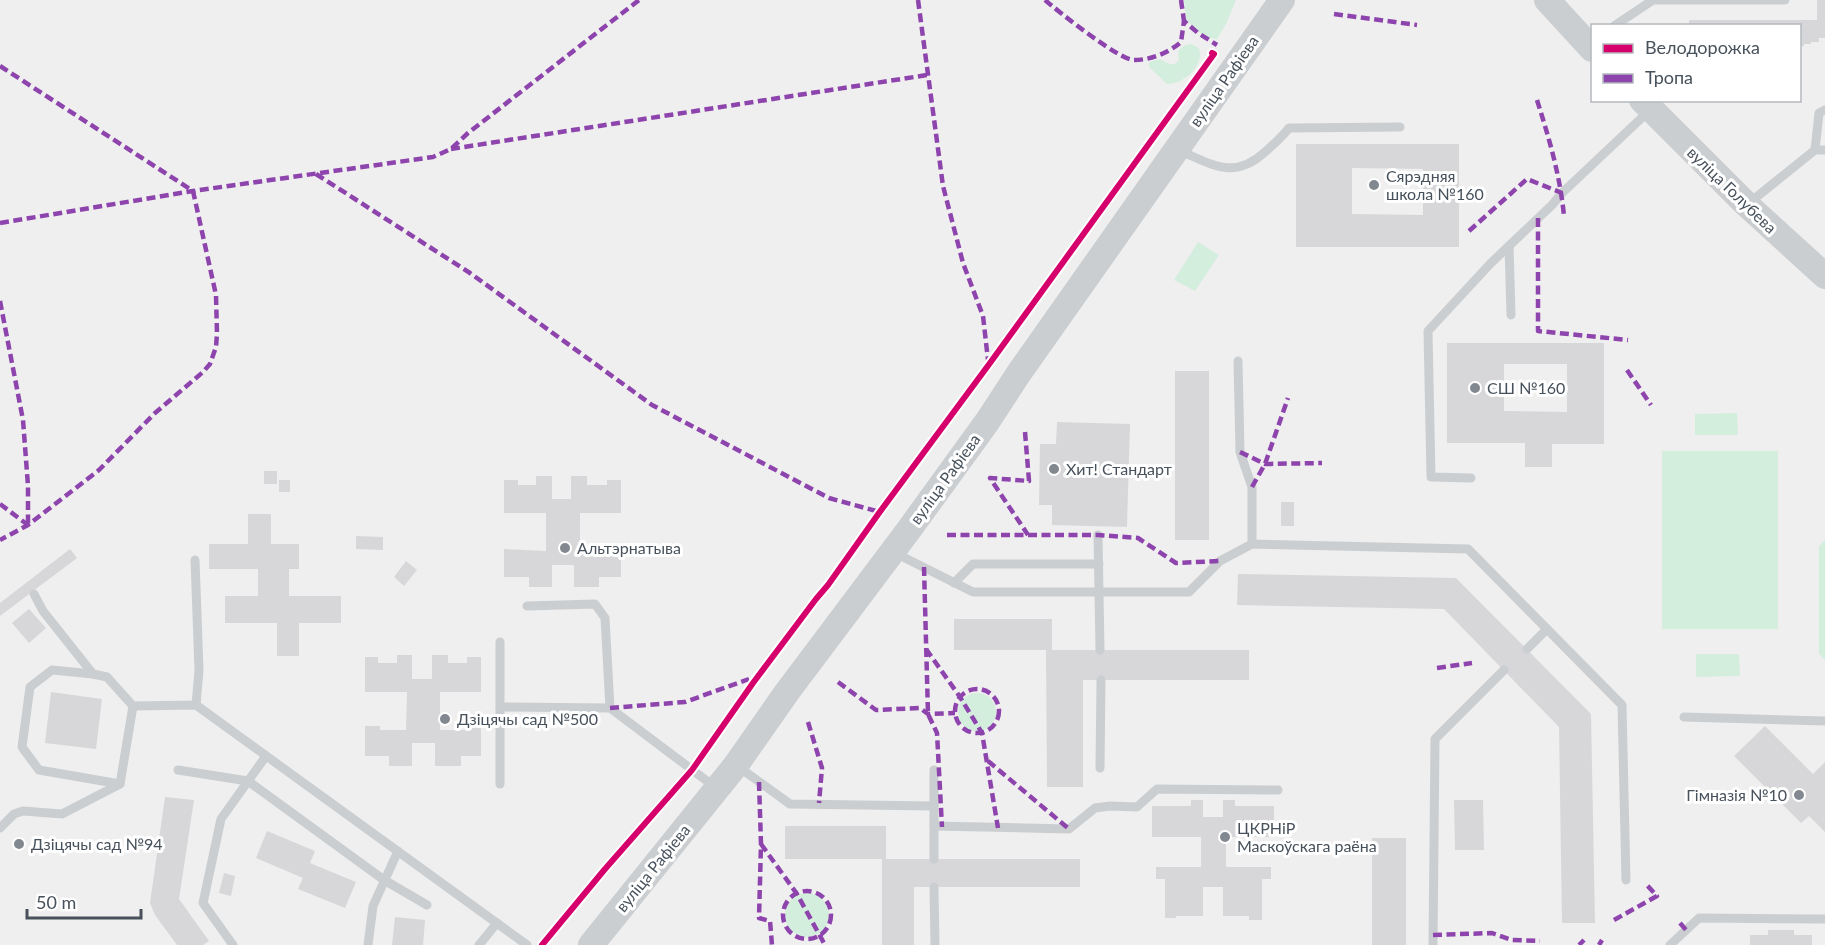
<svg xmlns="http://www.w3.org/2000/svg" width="1825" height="945" viewBox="0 0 1825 945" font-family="Lato,sans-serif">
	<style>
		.green { fill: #d4eede }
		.building { fill: #d7d7d9; fill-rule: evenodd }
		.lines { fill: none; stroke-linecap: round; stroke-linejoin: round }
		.lane { stroke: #cbced0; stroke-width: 9 }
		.secondary { stroke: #cbced1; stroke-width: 26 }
		.quiet { stroke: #8e44ad; stroke-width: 4.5; stroke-dasharray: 9 4.5; stroke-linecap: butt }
		.cycleway-casing { stroke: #fff; stroke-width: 10 }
		.cycleway { stroke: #d6006c; stroke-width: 6 }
		.poi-dot { fill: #82888f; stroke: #fff; stroke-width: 2 }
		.labels { text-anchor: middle; stroke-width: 6; stroke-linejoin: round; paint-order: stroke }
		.street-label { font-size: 16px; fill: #47515b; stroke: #fff }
		.poi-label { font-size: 16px; fill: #47515b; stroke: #fff; text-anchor: start }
	</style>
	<rect width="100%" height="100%" fill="#f0efef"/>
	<!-- green -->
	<g class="green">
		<path d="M1184,0H1236L1226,24L1217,39C1204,39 1195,28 1186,20Z"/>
		<path d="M1191,44L1199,48C1205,66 1184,84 1167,84L1149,67V62L1159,59C1166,61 1174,70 1179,59L1178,51L1185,45Z"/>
		<path d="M1198,242L1219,255L1195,291L1174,280Z"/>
		<path d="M1737,413L1738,435H1695V414Z"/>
		<rect x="1662" y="451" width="116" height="178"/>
		<path d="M1825,540V660L1819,654V546Z"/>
		<path d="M1696,654H1739L1740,676L1696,677Z"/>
		<circle cx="977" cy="712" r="19"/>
		<circle cx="807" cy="915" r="22"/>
	</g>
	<!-- building -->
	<g class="building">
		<path d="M1817,0H1825V38H1819V42H1811V44H1804V46H1800V26H1689V20H1817Z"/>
		<path d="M1296,144H1459V247H1296ZM1352,168L1423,169V215L1352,214Z"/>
		<path d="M1447,343H1604V444H1552V467H1525V443H1447ZM1504,364H1567V412L1504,411Z"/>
		<rect x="1175" y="371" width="34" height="169"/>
		<path d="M1057,422L1130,424L1127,527L1052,525V505H1039L1040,444H1056Z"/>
		<rect x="264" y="471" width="13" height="13"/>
		<path d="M536,476H552V499H571V476H587V485H607V480H621V513H580V551L621,549V577H599V587H574V565H552V587H529V577H504V549L546,551V513H504V480H518V485H536Z"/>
		<rect x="279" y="480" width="11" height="12"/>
		<rect x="1281" y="502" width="13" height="24"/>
		<path d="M248,514H271V544H299V569H289V596H341V623H299V656H277V623H225V596H258V569H209V544H248Z"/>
		<path d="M356,536L383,537V550L356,549Z"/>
		<path d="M70,549L77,558L0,616V603Z"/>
		<path d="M406,561L417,570L404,586L394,577Z"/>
		<path d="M1238,574L1456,578L1591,714L1595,923H1562L1559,727L1444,609L1237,605Z"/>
		<path d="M29,609L46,628L29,643L12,623Z"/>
		<path d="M954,619H1052V650H1249V680H1083V787H1047L1046,650H954Z"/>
		<path d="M397,655H412V679H432V655H448V663H467V657H481V692H440V730H467V726H481V756H461V766H435V743H412V766H389V756H365V726H380V730H406L407,692H365V657H378V663H397Z"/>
		<path d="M51,692L102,699L96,749L45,743Z"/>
		<path d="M1765,726L1813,774L1825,762V832L1809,816L1801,823L1734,756Z"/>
		<path d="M165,797L194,800L179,899L209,941L203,945H177L155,915L150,903Z"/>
		<path d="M1191,800H1203V817H1223V800H1235V806H1274V837H1226V867H1271V879H1262V920H1249V916H1223V887H1203V916H1176V918H1165V879H1156V867H1201V837H1152V806H1191Z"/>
		<path d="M1454,800H1483L1484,850H1455Z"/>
		<path d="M785,826H886V859H1080V887H914V945H882V859H785Z"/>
		<path d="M267,831L315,851L310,863L356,882L345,908L298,889L303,878L256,858Z"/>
		<rect x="1372" y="838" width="34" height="107"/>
		<path d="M224,873L235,876L231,896L219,893Z"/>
		<path d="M395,917L425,920L423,945H392Z"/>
		<path d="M1768,930H1794V935H1812V945H1750V935H1768Z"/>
	</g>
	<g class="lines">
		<!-- lane -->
		<g class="lane">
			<path d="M1614,26L1653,0H1785"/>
			<path d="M1178,150C1212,164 1233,181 1265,152C1273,145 1282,137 1289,128L1400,127"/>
			<path d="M1815,150L1819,113L1825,110"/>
			<path d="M1749,203L1815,150H1825"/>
			<path d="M1509,246L1511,315"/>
			<path d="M1238,361L1240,452L1252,487V544"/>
			<path d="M1471,478L1431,477L1428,331L1490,264L1552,205L1562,193L1649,111"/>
			<path d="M1098,535L1100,650"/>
			<path d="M895,553L973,592H1189L1220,561L1252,544L1468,549L1622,705L1626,880"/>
			<path d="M195,560L199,670L196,705"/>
			<path d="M954,583L973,564H1099"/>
			<path d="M34,594L43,611L93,674L107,677L133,706L196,705L527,945"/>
			<path d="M527,606L595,604L605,618L610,708"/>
			<path d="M500,642V784"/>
			<path d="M1527,649L1547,629"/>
			<path d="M93,674L52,670L30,687L22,747L39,770L120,784L133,706"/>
			<path d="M500,707L610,708L715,787"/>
			<path d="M1684,717L1825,721"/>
			<path d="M736,765L790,804L934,806"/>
			<path d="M1100,768L1101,680"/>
			<path d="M178,770L248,781L384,880L427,905"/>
			<path d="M934,770V859"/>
			<path d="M934,826L1069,829L1095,808L1110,806L1137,807L1157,789L1278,790"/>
			<path d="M0,828L14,814L23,811L62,814L120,784"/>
			<path d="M934,887L935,945"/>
			<path d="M233,945L203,903L221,819L266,756"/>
			<path d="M368,945L373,906L398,851"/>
			<path d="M479,945L497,923"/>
			<path d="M1433,945L1435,739L1504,670"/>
			<path d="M1670,945L1699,918L1825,919"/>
		</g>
		<!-- secondary -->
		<g class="secondary">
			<path d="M1547,0L1592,49"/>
			<path d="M1642,100L1747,205L1825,276"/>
			<path d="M591,945L736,765L787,692L908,531L987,422L1019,373L1282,0"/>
		</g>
		<!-- quiet -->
		<g class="quiet">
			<path d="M918,0L943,186L963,263L983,316L988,360L990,363"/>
			<path d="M1045,0C1059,12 1119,60 1134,60C1151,60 1168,53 1181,42L1184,21L1198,33L1217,45"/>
			<path d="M1181,0L1184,21"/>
			<path d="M1334,14L1417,25"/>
			<path d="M0,66L193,191L216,295L217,334L216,347L210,364L203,372L155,413L99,470L28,525L0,540"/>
			<path d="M1537,100C1549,138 1560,175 1564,216"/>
			<path d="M451,149L927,75"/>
			<path d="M316,174L470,273L652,405L829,498L876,511"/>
			<path d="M1538,218V331L1628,340"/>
			<path d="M0,223L193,191L433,157L451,149L468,133L639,0"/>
			<path d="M1469,231L1527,179L1562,193"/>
			<path d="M0,301L23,420L28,486V525"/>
			<path d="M1627,370L1651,405"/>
			<path d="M1025,432L1029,481L990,478L1028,535"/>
			<path d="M1240,452L1265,464L1322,463"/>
			<path d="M1252,487L1265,464L1288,398"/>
			<path d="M0,504L28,525"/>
			<path d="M947,535H1098L1138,538L1176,563L1220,561"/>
			<path d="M924,567L928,714L937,733L942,827"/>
			<path d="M926,649L960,697L982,733L998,828"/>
			<path d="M1437,668L1472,663"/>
			<path d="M838,682L876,710L920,708L928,714L955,713"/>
			<circle cx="977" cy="711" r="22"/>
			<path d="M610,708L685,702L749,679"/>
			<path d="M808,722L822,768L819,803"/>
			<path d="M988,761L1069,829"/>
			<path d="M759,782L761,844L759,918L770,921L772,945"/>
			<path d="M761,844L797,894L825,945"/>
			<circle cx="807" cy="915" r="24"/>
			<path d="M1614,920L1657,896L1645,883"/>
			<path d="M1680,923L1686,930"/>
			<path d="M1433,935L1492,933L1512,940L1540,941"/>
			<path d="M1579,945L1584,940"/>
			<path d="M1599,945L1602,940"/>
		</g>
		<!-- cycleway casing -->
		<g class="cycleway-casing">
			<path id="cycleway" d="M542,945L605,869L692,770L753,683L816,599L828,585L879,513L990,363L1214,54L1212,53"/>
		</g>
		<!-- cycleway -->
		<use href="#cycleway" class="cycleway"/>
	</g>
	<!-- markers -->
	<g class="poi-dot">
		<circle cx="1374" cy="185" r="6"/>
		<circle cx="1475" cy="388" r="6"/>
		<circle cx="1054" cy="469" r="6"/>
		<circle cx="565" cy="548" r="6"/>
		<circle cx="445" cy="719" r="6"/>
		<circle cx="1799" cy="795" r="6"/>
		<circle cx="1225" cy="837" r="6"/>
		<circle cx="19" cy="844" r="6"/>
	</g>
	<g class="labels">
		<!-- street labels -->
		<g class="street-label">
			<text transform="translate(1224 81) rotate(-55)" y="6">вуліца Рафіева</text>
			<text transform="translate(1732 190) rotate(44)" y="6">вуліца Голубева</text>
			<text transform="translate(945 479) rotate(-54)" y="6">вуліца Рафіева</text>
			<text transform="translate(653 868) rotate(-51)" y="6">вуліца Рафіева</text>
		</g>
		<!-- poi labels -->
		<g class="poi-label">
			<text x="1386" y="182">Сярэдняя<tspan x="1386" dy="18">школа №160</tspan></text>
			<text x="1487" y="394">СШ №160</text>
			<text x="1066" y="475">Хит! Стандарт</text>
			<text x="577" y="554">Альтэрнатыва</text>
			<text x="457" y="725">Дзіцячы сад №500</text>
			<text x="1787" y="801" text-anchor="end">Гімназія №10</text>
			<text x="1237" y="834">ЦКРНіР<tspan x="1237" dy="18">Маскоўскага раёна</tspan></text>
			<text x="31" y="850">Дзіцячы сад №94</text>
		</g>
	</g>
	<!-- legend -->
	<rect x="1591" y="24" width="210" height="78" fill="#ffffff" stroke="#b5b9bd" stroke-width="1.5"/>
	<rect x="1603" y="44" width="30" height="9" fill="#d6006c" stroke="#b5b9bd" stroke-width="1.5"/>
	<text x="1645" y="54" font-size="18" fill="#47515b">Велодорожка</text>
	<rect x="1603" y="74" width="30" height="9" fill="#8e44ad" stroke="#b5b9bd" stroke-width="1.5"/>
	<text x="1645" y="84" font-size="18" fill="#47515b">Тропа</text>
	<!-- scale -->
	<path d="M27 909v9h114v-9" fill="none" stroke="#47515b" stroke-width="3"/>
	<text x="36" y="909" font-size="18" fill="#47515b" stroke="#ffffff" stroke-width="4.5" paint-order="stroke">50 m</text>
</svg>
